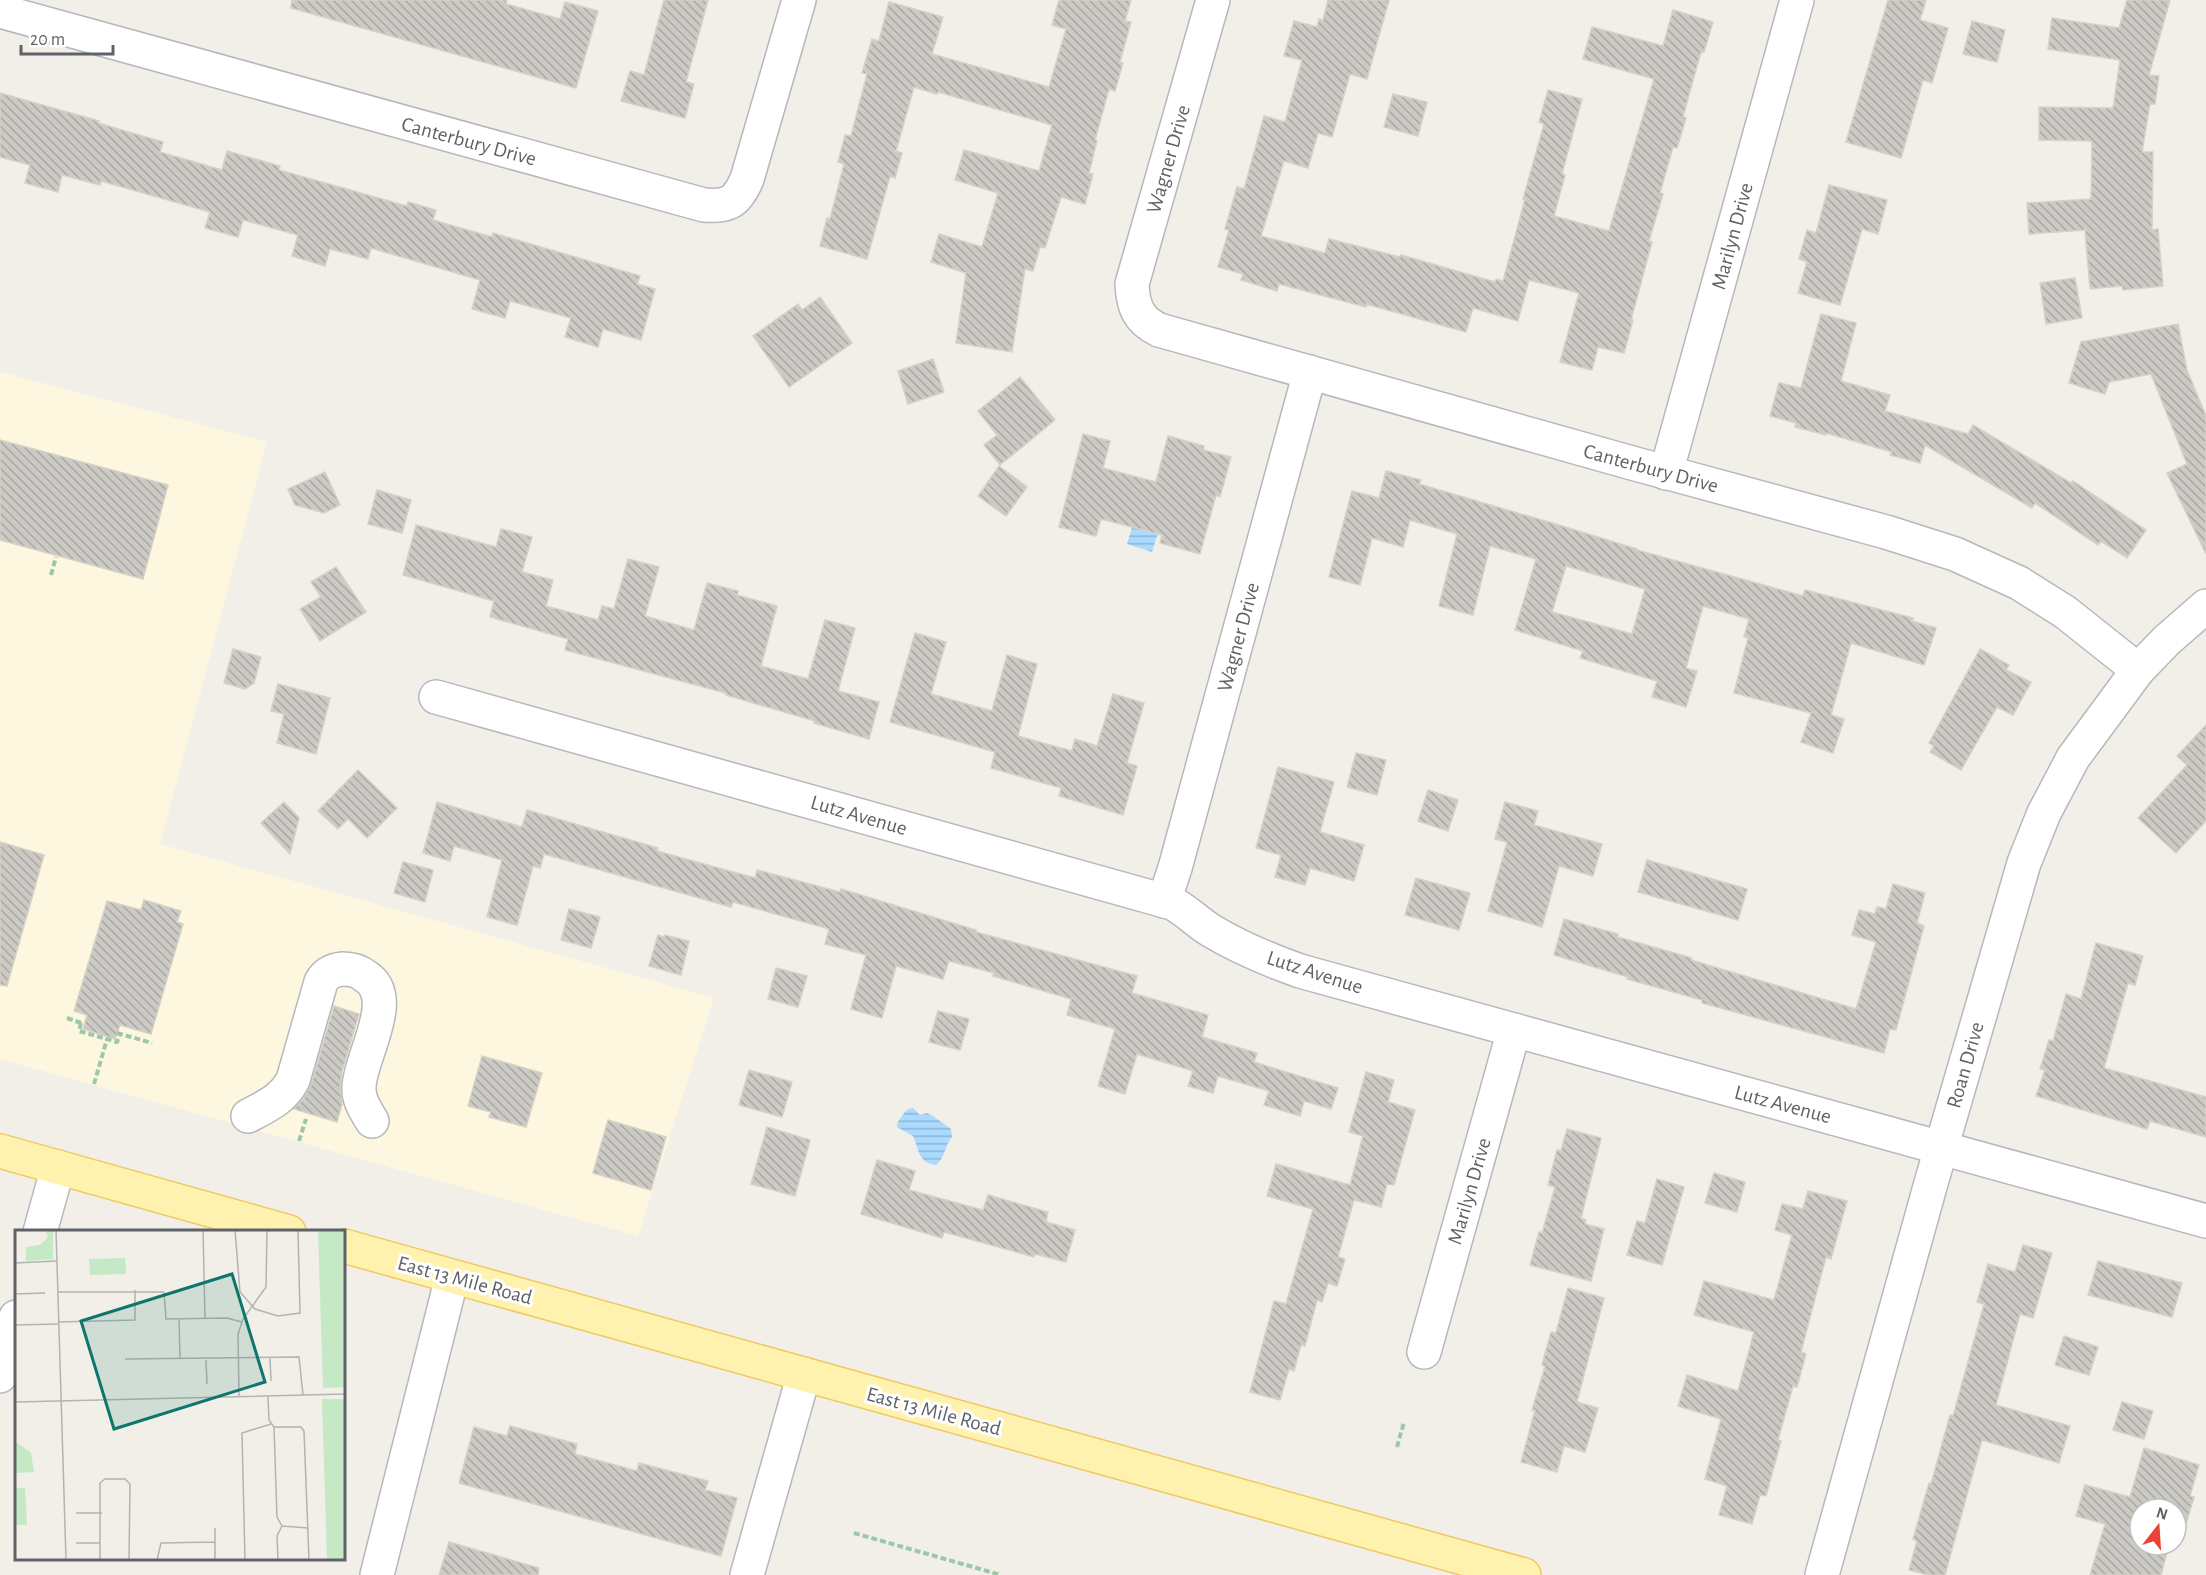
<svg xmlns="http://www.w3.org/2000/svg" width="2206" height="1575" viewBox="0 0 2206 1575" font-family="'Alegreya Sans',sans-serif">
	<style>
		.commercial { fill: #fef7e0 }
		.water { fill: url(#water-rules) }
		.building { fill: url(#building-back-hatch); stroke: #d6d1c6; stroke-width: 1.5; fill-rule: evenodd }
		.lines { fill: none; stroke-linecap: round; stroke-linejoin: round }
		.minor-casing { stroke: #b5b8bc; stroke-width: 36 }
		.major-casing { stroke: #f2c960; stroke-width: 36 }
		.path { stroke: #9cc7a9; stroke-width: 4; stroke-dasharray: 6 3; stroke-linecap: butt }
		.minor { stroke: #fff; stroke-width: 33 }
		.major { stroke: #fff2af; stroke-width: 33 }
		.labels { text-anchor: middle; stroke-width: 6; stroke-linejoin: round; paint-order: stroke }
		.street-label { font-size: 21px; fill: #5f6368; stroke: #fff }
		.inset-road { fill: none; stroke: #b3b3b1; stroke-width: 1.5 }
		.view { fill: #0f766e; fill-opacity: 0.15; stroke: #0f766e; stroke-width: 3 }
		.inset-edge { fill: none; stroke: #5f6368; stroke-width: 3 }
	</style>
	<defs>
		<pattern id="water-rules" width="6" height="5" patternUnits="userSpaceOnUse" patternTransform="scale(1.5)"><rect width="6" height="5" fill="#aadaff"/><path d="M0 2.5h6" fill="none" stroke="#8eb4d2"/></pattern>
		<pattern id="building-back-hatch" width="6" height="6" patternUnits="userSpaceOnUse" patternTransform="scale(1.5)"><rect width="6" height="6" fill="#cccac5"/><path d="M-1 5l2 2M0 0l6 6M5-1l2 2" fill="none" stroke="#a9a8a4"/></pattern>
	</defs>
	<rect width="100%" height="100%" fill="#f1efe8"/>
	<!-- commercial -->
	<path class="commercial" d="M0,372L267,442L160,844L714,998L638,1236L0,1059Z"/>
	<!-- water -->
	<g class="water">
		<path d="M1140,501L1166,508L1152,552L1127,544Z"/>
		<path d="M913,1108L920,1115L927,1113L933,1116L951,1129L952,1137C944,1147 945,1158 936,1165C918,1163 919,1149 913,1136L897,1127C896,1122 904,1113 908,1109Z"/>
	</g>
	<!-- building -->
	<g class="building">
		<path d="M292,0H507L506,4L560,19L565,2L598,11L576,88L291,8Z"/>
		<path d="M664,0H708L686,82L694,84L685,118L621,101L630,71L644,75Z"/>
		<path d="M1059,0H1131L1125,21L1131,22L1120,62L1123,63L1115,91L1109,89L1095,140L1097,141L1089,173L1093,174L1085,204L1061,197L1045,248L1040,247L1033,271L1025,269L1012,352L956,343L966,273L931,262L939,234L982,247L998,193L955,180L964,150L1039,171L1052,125L938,92L937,94L914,87L896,151L902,153L895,178L890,176L867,259L820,246L827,218L830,219L844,164L838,162L845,135L851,136L867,74L862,73L872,39L879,41L889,2L943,17L932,54L1049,87L1066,29L1052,25Z"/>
		<path d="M1328,0H1389L1367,79L1350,74L1332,137L1318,133L1308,168L1284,161L1261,236L1325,253L1329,239L1400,257L1401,255L1495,282L1496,279L1503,281L1525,199H1523L1544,124L1539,122L1548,90L1582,99L1562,174L1565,175L1554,216L1609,231L1654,79L1583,59L1592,27L1663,46L1673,10L1713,22L1704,52H1701L1692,84L1683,117L1686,118L1677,148L1673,147L1660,193L1663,194L1649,241L1652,242L1631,320H1633L1624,353L1598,347L1592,370L1560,362L1579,293L1529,280L1518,321L1473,308L1466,332L1366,304V307L1279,284L1277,291L1241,280L1243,274L1218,267L1229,230L1225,229L1237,187L1244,189L1264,116L1285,122L1302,60L1284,56L1294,21L1317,27L1319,19L1323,20Z"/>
		<path d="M1888,0H1926L1920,20L1948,28L1932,83L1923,80L1901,158L1846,142Z"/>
		<path d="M2127,0H2170L2149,75L2159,76L2155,104H2150L2142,152H2153L2152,230L2158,229L2163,286L2123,290L2122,286L2090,289L2085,230L2029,234L2027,203L2091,199L2092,141L2039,140V107L2113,108L2120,60L2048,49L2052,18L2119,28Z"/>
		<path d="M1972,21L2005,30L1997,62L1963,54Z"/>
		<path d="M0,93L99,121L98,123L163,142L160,152L222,170L227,151L280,166L279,170L407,206L408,202L436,210L433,220L492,237L493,233L640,276L637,284L655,289L641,340L603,329L598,347L565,337L571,318L510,301L505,318L472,309L480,280L371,248L368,259L330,249L325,266L292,256L298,235L243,220L238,237L205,228L210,212L101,181L100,185L62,175L58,192L25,183L30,165L0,157Z"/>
		<path d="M1393,94L1427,102L1418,136L1384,127Z"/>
		<path d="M1829,185L1887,200L1878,234L1862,229L1840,305L1798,293L1807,262L1799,259L1807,230L1816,233Z"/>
		<path d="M2075,278L2082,318L2046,324L2040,283Z"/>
		<path d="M820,297L852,343L789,387L753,336L798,304L802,310Z"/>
		<path d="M1821,314L1856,323L1841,381L1890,395L1885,411L1968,434L1973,425L2071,483L2073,481L2146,530L2127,558L2101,541L2098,545L2035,503L2032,508L1925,445L1920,463L1890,455L1892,452L1826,433V435L1795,427L1796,423L1770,416L1779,383L1801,388Z"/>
		<path d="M2178,324L2187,370L2206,416V554L2167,473L2187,464L2151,374L2109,382L2105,394L2069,383L2081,342Z"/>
		<path d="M933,359L944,392L908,404L898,371Z"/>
		<path d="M1020,377L1055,420L1000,465L984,445L997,435L978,411Z"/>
		<path d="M1083,434L1110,441L1103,468L1156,482L1168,436L1204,446L1203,450L1231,457L1220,497L1216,495L1200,554L1160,543L1162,535L1101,519L1096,536L1059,527Z"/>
		<path d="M0,440L168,485L143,579L0,540Z"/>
		<path d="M999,466L1027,487L1006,516L978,496Z"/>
		<path d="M1386,471L1421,480L1419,484L1562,526L1637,549V550L1803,596L1805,590L1913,618L1912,621L1936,628L1924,665L1851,643L1831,715L1844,719L1833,753L1801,742L1811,713L1734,693L1748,638L1744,637L1749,619L1703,606L1686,668L1697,671L1686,707L1652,697L1657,681L1580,658L1583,651L1515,630L1536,559L1490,546L1473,615L1439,606L1457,534L1410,520L1403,547L1372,538L1360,585L1329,577L1352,491L1379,498ZM1566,566L1645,589L1632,634L1552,612Z"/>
		<path d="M325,472L340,505L324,513L295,505L288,489Z"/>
		<path d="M377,490L411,500L402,533L368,524Z"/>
		<path d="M416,525L496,547L501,529L532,537L522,572L553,580L546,606L598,620L602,606L614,609L628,559L659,567L645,616L694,630L707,583L738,591L737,595L777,606L761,666L808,679L825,620L855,628L838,691L879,702L869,739L814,723L815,721L726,695V693L565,650L568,639L490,617L494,601L403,575Z"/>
		<path d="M336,567L366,612L320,641L300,609L321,597L311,582Z"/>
		<path d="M915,633L946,642L931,694L992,711L1007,655L1037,664L1018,736L1072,751L1075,739L1097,746L1113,694L1144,703L1127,763L1137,766L1123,815L1059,796L1061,788L991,768L995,752L890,722Z"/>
		<path d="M233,649L261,657L254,683L245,689L224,683Z"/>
		<path d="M1980,649L2009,665L2006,670L2031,682L2013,715L1997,707L1961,770L1930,752L1934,746L1929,743Z"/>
		<path d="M278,684L330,698L316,754L277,743L284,714L271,711Z"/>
		<path d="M2206,725V821L2176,853L2138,818L2187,765L2177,756Z"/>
		<path d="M1356,753L1386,760L1377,795L1347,787Z"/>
		<path d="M1278,767L1334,782L1320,832L1364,845L1354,881L1310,868L1305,885L1275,877L1281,855L1256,848Z"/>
		<path d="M358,770L397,808L367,838L348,819L338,829L318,811Z"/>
		<path d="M1428,790L1458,800L1448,831L1418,821Z"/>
		<path d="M284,802L299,818L290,854L261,823Z"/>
		<path d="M437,802L522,827L527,810L658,848L657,851L755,878L757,870L840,892L841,889L976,930V932L1137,976L1132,993L1208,1015L1202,1037L1257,1053L1254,1062L1338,1088L1331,1109L1304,1101L1300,1116L1264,1105L1269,1091L1218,1076L1213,1093L1188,1086L1193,1071L1137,1054L1125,1094L1098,1086L1115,1029L1067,1015L1071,999L993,976L994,973L949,961L943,979L896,966L882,1018L851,1009L866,955L825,944L829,929L733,902L731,907L544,854L540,868L533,866L517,925L487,917L502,860L454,846L450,861L423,853Z"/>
		<path d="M1505,802L1538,811L1534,825L1602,844L1593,876L1559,866L1542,927L1488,911L1507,842L1495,839Z"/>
		<path d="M0,842L44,855L7,986L0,985Z"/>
		<path d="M1647,860L1747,889L1738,920L1638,892Z"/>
		<path d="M403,862L433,870L425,902L394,893Z"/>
		<path d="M1416,878L1470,893L1459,930L1405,915Z"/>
		<path d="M1893,884L1925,893L1917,923L1924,926L1896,1030L1890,1029L1884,1053L1702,1003V1000L1627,979L1628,977L1554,955L1564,919L1618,934V937L1692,958L1691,960L1856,1009L1876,942L1852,935L1859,910L1875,914L1877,907L1886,909Z"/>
		<path d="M144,900L181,911L177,922L183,924L151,1034L120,1025L115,1039L83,1029L87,1015L74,1011L107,901L141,910Z"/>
		<path d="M569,909L600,917L591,948L561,940Z"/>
		<path d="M658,935L664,937L665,935L689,941L681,975L649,966Z"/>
		<path d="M2096,943L2143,956L2135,985L2128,983L2104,1068L2206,1097V1137L2150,1121L2147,1129L2036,1096L2045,1070L2040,1069L2049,1040L2053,1041L2066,994L2081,999Z"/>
		<path d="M776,968L807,976L798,1007L768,999Z"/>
		<path d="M334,1006L359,1014L342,1071L340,1087L342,1104L337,1122L294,1109L304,1098L311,1085Z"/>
		<path d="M938,1011L969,1019L960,1050L929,1042Z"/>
		<path d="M482,1056L542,1073L526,1127L489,1117L491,1112L468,1106Z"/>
		<path d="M749,1070L792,1082L782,1117L739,1105Z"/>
		<path d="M1366,1072L1394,1080L1388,1102L1415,1110L1394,1185L1387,1184L1381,1207L1354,1200L1338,1257L1345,1259L1337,1286L1328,1283L1322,1302L1317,1300L1305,1346L1301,1345L1294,1371L1289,1369L1280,1400L1250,1392L1274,1301L1286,1304L1313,1209L1267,1196L1276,1164L1350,1185L1363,1136L1349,1132Z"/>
		<path d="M608,1120L666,1137L651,1190L593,1173Z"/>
		<path d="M767,1127L810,1140L795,1196L751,1184Z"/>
		<path d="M1567,1129L1601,1138L1581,1218L1586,1220L1585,1224L1604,1229L1591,1281L1530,1265L1539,1232L1542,1233L1555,1187L1548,1185L1557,1150L1561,1151Z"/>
		<path d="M877,1160L915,1171L909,1190L983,1210L988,1195L1048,1212L1046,1222L1075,1230L1066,1262L1035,1254L1034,1257L944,1232L942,1238L861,1214Z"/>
		<path d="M1714,1173L1745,1182L1737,1212L1705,1203Z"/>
		<path d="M1657,1179L1684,1187L1662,1265L1627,1255L1637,1221L1645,1223Z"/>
		<path d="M1808,1191L1847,1201L1831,1259L1826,1257L1801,1352L1806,1354L1797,1387L1793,1386L1778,1440L1781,1441L1766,1496L1760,1495L1752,1524L1719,1515L1727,1486L1705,1479L1721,1419L1678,1406L1687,1375L1738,1391L1754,1332L1694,1315L1704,1281L1774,1300L1792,1235L1775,1230L1782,1204L1803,1209Z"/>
		<path d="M2023,1245L2052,1253L2033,1318L2020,1314L1996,1405L2070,1426L2059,1463L1982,1440L1945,1575H1928L1909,1570L1917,1541L1913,1539L1929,1483L1931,1484L1950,1415L1953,1416L1984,1304L1977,1302L1988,1264L2015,1272Z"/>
		<path d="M2098,1261L2182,1283L2172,1317L2088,1295Z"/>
		<path d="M1568,1288L1604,1298L1577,1402L1598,1408L1585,1452L1564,1446L1557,1472L1521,1462L1535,1410H1532L1545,1366L1542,1365L1551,1332L1556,1333Z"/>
		<path d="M2064,1336L2098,1347L2089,1375L2055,1365Z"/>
		<path d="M2122,1402L2153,1411L2144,1439L2113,1430Z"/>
		<path d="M510,1426L577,1444L575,1454L637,1471L639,1463L708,1481L705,1490L737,1498L721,1556L459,1483L474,1427L507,1436Z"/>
		<path d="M2144,1448L2199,1465L2190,1496L2194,1497L2186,1524L2176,1521V1509H2140V1545H2169L2161,1575H2090L2105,1524L2076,1516L2085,1485L2130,1497Z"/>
		<path d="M449,1542L539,1568L538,1575H439Z"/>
	</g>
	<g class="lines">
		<!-- minor casing -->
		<g class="minor-casing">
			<g id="minor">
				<path d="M1213,0L1132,284C1133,306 1138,320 1159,330L1632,463L1886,532L1955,554L2019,583L2065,612L2138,670"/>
				<path d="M0,11L704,205C729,207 737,202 747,179L799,0"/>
				<path d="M1666,473L1797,0"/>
				<path d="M436,697L1172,903C1186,910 1197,922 1210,930C1238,947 1269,960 1300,971L2206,1221"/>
				<path d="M1164,901L1175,868L1310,372"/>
				<path d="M248,1116C267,1106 283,1099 293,1080L321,982C326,973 333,970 343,969C351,969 359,971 365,976C400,997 360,1056 359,1087C358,1100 366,1111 372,1121"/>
				<path d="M40,1232L58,1167"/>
				<path d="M1424,1352L1514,1030"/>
				<path d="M0,1376L16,1317"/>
				<path d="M377,1575L452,1277"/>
				<path d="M747,1575L804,1374"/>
				<path d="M1822,1575L1931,1183L2024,863L2044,813L2073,758L2138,670L2167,640L2206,606"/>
			</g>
		</g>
		<!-- major casing -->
		<g class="major-casing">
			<g id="major">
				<path d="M0,1151L289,1232"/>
				<path d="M344,1246L1524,1575"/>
			</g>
		</g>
		<!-- path -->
		<g class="path">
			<path d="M51,575L56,557"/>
			<path d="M67,1018L84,1024"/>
			<path d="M81,1023L79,1031L117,1042L120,1034"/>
			<path d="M117,1033L152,1043"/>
			<path d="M94,1084L107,1039"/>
			<path d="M299,1141L306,1119"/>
			<path d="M1397,1447L1404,1422"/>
			<path d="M854,1533L1001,1575"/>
		</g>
		<!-- minor -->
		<use href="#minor" class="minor"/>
		<!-- major -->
		<use href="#major" class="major"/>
	</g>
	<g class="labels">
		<!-- street labels -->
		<g class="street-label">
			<text transform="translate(469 141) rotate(15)" y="7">Canterbury Drive</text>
			<text transform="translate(1168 159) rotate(-74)" y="7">Wagner Drive</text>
			<text transform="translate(1732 236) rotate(-75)" y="7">Marilyn Drive</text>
			<text transform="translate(1651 468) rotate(15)" y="7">Canterbury Drive</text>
			<text transform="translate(1238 637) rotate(-75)" y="7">Wagner Drive</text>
			<text transform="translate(859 815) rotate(16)" y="7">Lutz Avenue</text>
			<text transform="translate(1315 972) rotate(18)" y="7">Lutz Avenue</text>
			<text transform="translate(1965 1065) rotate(-74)" y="7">Roan Drive</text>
			<text transform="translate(1783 1104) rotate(15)" y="7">Lutz Avenue</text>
			<text transform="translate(1469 1191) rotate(-74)" y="7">Marilyn Drive</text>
			<text transform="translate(465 1280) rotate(15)" y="7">East 13 Mile Road</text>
			<text transform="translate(934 1411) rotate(15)" y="7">East 13 Mile Road</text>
		</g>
	</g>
	<!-- overview -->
	<g transform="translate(15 1230)">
		<rect width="330" height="330" fill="#f1efe8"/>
		<path d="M30,0H38V29L11,31V17L25,15L33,7ZM303,0H330V157L308,158ZM307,169H330V330H312Z" fill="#c5e8c5"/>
		<path d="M110,28L111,44L75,45L74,29ZM0,211L16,223L19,242L0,243ZM0,258H10L12,295H0Z" fill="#c5e8c5"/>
		<path class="inset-road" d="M41,0L51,330M188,0L190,88M220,0L225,62L240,79L263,86L285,83L283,0M0,33L41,31M43,62H149M149,62L151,89L212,88L227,92M0,64L30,63M164,89L165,128M43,92L120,90V60M0,95L43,94M255,128L256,151M110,129L284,127L288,165M191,130L192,154M224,166L223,104L228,89L251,57L252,0M253,166L254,190L259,197L262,287L267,296M0,172L330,164M259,197H286L289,201L294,330M61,283H87M267,296L293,298M61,313H85M85,330V253L90,249H110L115,254L114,330M142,330L146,313L200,312M200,330V298M230,330L227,203L256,194M263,330L262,306L267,296"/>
		<path class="view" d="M217,44L250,152L99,199L66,91Z"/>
		<rect width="330" height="330" class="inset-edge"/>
	</g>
	<!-- north arrow -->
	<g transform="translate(2158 1527) rotate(17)"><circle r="28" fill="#ffffff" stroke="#bfc1c3" stroke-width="1.5"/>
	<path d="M0-4.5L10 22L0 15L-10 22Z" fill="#ea4335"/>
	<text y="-9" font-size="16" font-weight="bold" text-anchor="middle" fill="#5f6368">N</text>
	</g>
	<!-- scale -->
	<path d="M21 45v9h92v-9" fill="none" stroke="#5f6368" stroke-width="3"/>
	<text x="30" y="45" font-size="18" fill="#5f6368" stroke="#ffffff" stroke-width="4.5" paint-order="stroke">20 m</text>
</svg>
